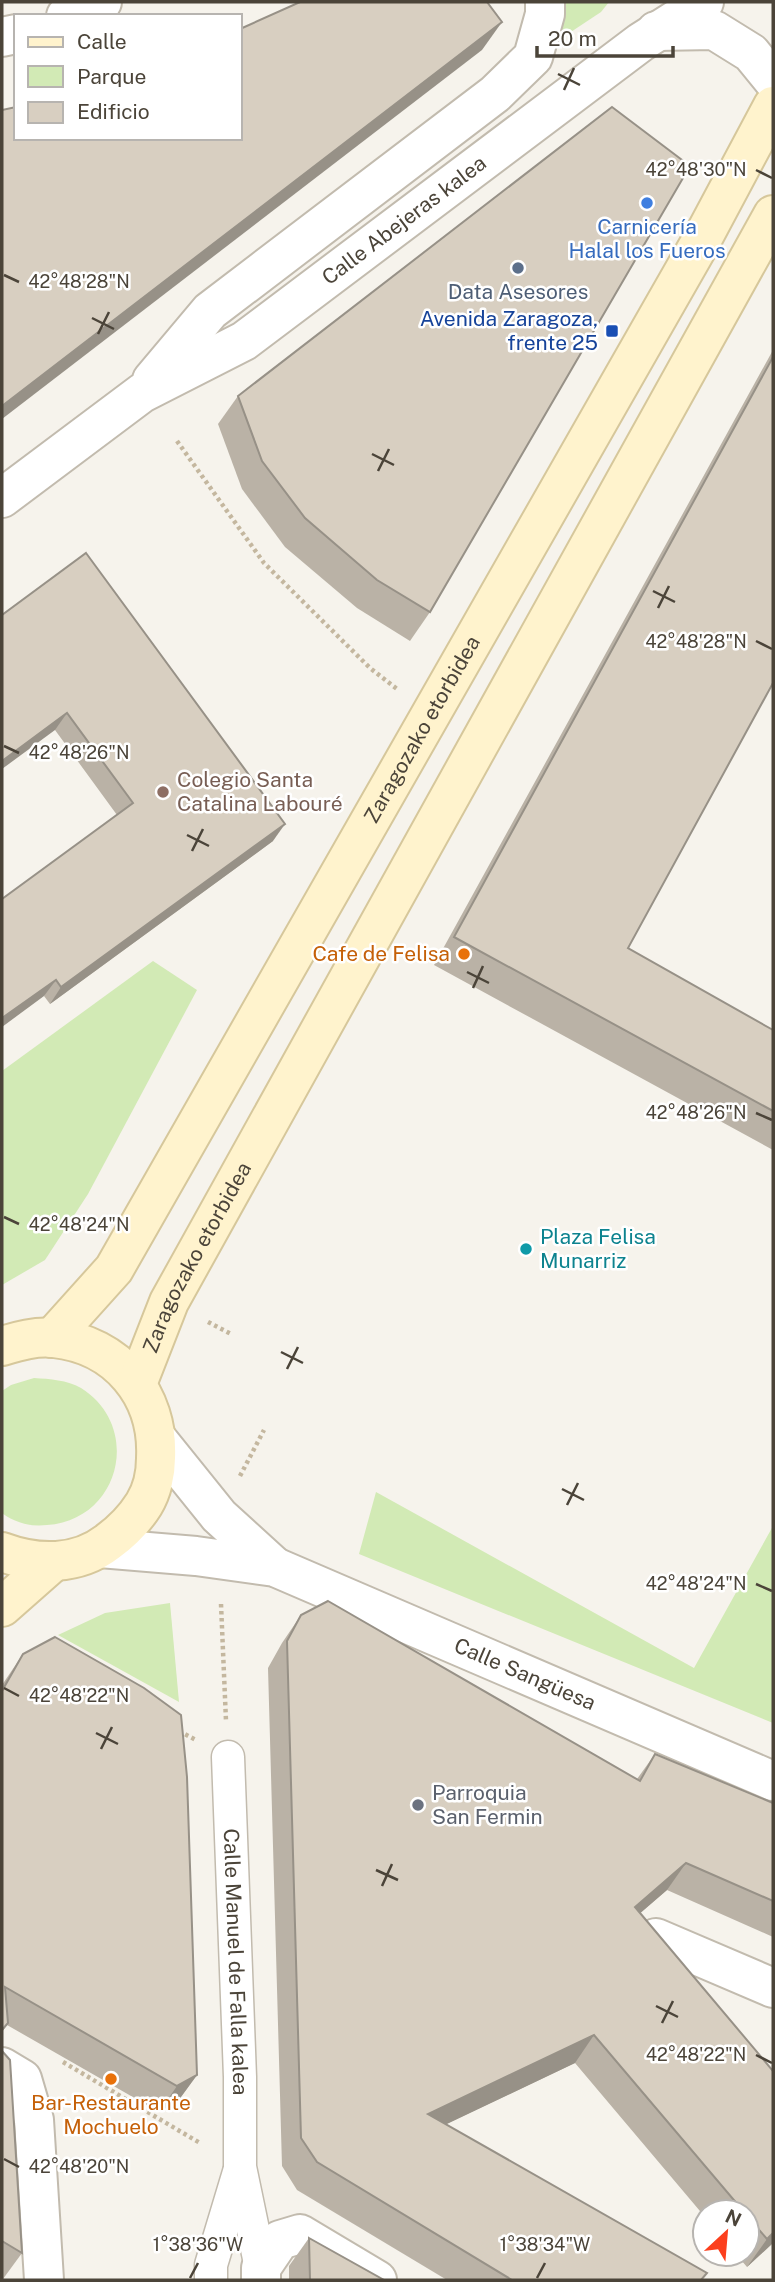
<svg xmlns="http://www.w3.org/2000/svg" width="775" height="2282" viewBox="0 0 775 2282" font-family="'Public Sans',sans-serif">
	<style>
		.green { fill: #d2eab5 }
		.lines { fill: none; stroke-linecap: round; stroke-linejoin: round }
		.pedestrian-casing { stroke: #c2bbae; stroke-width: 35 }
		.minor-casing { stroke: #c2bbae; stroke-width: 42 }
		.tertiary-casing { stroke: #c2bbae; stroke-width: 42 }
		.secondary-casing { stroke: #d6c79b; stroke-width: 42 }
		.path { stroke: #c4b79f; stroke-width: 4.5; stroke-dasharray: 3.5 3.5; stroke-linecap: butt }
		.pedestrian { stroke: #fff; stroke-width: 32 }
		.minor { stroke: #fff; stroke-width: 38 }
		.tertiary { stroke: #fff; stroke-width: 38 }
		.secondary { stroke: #fff3cd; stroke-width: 38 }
		.wall { fill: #bab2a6 }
		.shaded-wall { fill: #979187 }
		.building { fill: #d8cfc1; stroke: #979187; stroke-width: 2 }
		.ticks { fill: none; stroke: #4b4439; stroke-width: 2.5 }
		.shop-dot { fill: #3f7fe0; stroke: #fff; stroke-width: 2.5 }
		.service-dot { fill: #5c6f8a; stroke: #fff; stroke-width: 2.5 }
		.transit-dot { fill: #1a4fb4; stroke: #fff; stroke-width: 2.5 }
		.education-dot { fill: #8d6e63; stroke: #fff; stroke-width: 2.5 }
		.food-dot { fill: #e8710a; stroke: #fff; stroke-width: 2.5 }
		.culture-dot { fill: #0f9aa8; stroke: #fff; stroke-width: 2.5 }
		.worship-dot { fill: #6b7280; stroke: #fff; stroke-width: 2.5 }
		.labels { text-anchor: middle; stroke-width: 5; stroke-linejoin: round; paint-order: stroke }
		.street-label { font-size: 21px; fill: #4b4439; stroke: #fff }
		.shop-label { font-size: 21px; fill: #366cbe; stroke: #fff }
		.service-label { font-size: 21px; fill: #4e5e75; stroke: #fff }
		.transit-label { font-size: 21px; fill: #164399; stroke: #fff; text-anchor: end }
		.education-label { font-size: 21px; fill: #785e54; stroke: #fff; text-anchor: start }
		.food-label { font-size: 21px; fill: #c56008; stroke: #fff; text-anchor: end }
		.culture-label { font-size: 21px; fill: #0d838f; stroke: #fff; text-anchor: start }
		.worship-label { font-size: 21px; fill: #5b616d; stroke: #fff; text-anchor: start }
		.ticks-label { font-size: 18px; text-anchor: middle; fill: #4b4439; stroke: #fff; stroke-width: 5; stroke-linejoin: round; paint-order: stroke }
	</style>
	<rect width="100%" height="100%" fill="#f6f3ec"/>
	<!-- green -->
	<g class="green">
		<path d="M540,2H609L601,12L533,57Z"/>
		<path d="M153,961L197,990L88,1194L45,1260L2,1285V1071Z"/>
		<path d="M34,1378C50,1379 67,1380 81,1388C143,1427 120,1520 47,1525C31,1527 15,1523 2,1513V1391L11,1385Z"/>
		<path d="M376,1492L694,1668L773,1526V1723L359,1554Z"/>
		<path d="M170,1603L179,1702L58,1635L105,1613Z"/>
	</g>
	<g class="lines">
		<!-- pedestrian casing -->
		<g class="pedestrian-casing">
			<g id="pedestrian">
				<path id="s1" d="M228,1757L240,2077V2167L261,2268"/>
				<path d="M211,2280V2265L239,2172"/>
			</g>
		</g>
		<!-- minor casing -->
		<g class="minor-casing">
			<g id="minor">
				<path d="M656,1938L773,1988"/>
				<path d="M2,2067L22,2079L34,2120L44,2280"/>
				<path d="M261,2280V2268L280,2240L300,2234L377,2280"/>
			</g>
		</g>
		<!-- tertiary casing -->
		<g class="tertiary-casing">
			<g id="tertiary">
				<path d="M66,16L102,2"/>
				<path d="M656,31L714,30L751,53L773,80"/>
				<path d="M2,37L16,34"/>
				<path d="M152,380L210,311L495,94L533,57L545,14V2"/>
				<path id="s2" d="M2,498L142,393L244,341L641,42L704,2"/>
				<path d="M157,1439L219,1516L275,1567"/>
				<path id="s3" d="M100,1548L196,1556L275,1567L773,1781"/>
			</g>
		</g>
		<!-- secondary casing -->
		<g class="secondary-casing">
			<g id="secondary">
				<path id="s4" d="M52,1338L114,1269L700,243L773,106"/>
				<path d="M2,1346C19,1341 36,1336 54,1338C118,1345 159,1395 156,1458C156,1473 152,1491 144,1504C134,1520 123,1531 108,1542C77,1566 37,1565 2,1552"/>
				<path id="s5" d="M137,1384L169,1302L773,215"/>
				<path d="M2,1607L53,1562"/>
			</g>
		</g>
		<!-- path -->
		<g class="path">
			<path d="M177,441L264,563L370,668L397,689"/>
			<path d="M208,1322L231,1334"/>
			<path d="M240,1476L264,1430"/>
			<path d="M221,1604L226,1721"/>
			<path d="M179,1731L196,1740"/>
			<path d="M63,2062L200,2143"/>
		</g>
		<!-- pedestrian -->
		<use href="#pedestrian" class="pedestrian"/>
		<!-- minor -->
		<use href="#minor" class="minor"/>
		<!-- tertiary -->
		<use href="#tertiary" class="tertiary"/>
		<!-- secondary -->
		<use href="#secondary" class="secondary"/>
	</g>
	<!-- wall -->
	<g class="wall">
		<path d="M773,350V683L628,948L773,1030V1150L434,965Z"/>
		<path d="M238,396L430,612L410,641L357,608L285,547L242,489L218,424Z"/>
		<path d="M2,615L273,841L50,1004L44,996L117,815L55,730Z"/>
		<path d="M301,1615L637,1779L655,1754L773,1803V1937L667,1890L640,1913L773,2071V2243L747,2267L736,2254H747V2212H705V2217L575,2063L446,2124L702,2280H447L297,2190L282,2166L268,1668L282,1643Z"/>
		<path d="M23,1654L197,2075L178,2101L159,2112L7,2025L2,2032V1685Z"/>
		<path d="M2,2051L22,2253L3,2279L2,2278Z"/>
		<path d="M309,2238L384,2280H289V2266Z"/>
	</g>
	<!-- shaded-wall -->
	<g class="shaded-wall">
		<path d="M502,22L482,50L2,419V406Z"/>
		<path d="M67,713L55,730L2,769V761Z"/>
		<path d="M285,824L273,841L50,1004L61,987Z"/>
		<path d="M56,980L44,996L2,1027V1018Z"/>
		<path d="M686,1863L667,1890L615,1935L635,1907Z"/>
		<path d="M594,2035L575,2063L409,2142L428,2114Z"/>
		<path d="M197,2075L178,2101L159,2112L177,2086Z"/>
		<path d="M773,2233V2243L747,2267L767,2239Z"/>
	</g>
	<!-- building -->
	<g class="building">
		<path d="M300,2H487L502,22L2,406V110L16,107V138H240V29Z"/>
		<path d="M612,107L690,166L430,612L377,580L305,518L262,461L238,396Z"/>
		<path d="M773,357V683L628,948L773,1030V1111L454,937Z"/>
		<path d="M86,553L285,824L61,987L56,980L2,1018V899L133,803L67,713L2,761V615Z"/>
		<path d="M328,1601L640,1781L655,1754L773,1803V1901L686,1863L635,1907L773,2071V2233L767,2239L747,2216V2212H744L594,2035L428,2114L707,2273L701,2280H512L317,2162L301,2138L287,1641L301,1615Z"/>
		<path d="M55,1637L144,1688L181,1715L187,1777L197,2075L177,2086L5,1987L8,2023L2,2030V1691L23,1654Z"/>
		<path d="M2,2051L10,2060L22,2253L2,2241Z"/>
		<path d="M309,2238L384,2280H310Z"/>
	</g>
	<!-- ticks -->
	<path class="ticks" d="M558,74L580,85M564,90L574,68M756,170L772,178M4,275L19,282M92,318L114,329M98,334L109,312M372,454L394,465M378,471L389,449M653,591L675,602M658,608L669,586M756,641L772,649M4,746L19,753M187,835L209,846M192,851L203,829M467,972L489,983M473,988L483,966M756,1113L772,1120M4,1217L19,1224M281,1352L303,1363M287,1369L298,1347M562,1489L584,1500M567,1505L578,1483M756,1584L772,1591M4,1688L19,1696M96,1733L118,1744M101,1749L112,1727M376,1870L398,1880M382,1886L392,1864M656,2006L678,2017M662,2023L673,2001M756,2055L772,2063M4,2159L19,2167M190,2278L198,2263M537,2278L545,2263"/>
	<!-- markers -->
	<circle class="shop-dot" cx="647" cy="203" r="7"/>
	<circle class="service-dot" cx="518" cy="268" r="7"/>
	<rect class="transit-dot" x="605" y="324" width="14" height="14" rx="3.5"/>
	<circle class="education-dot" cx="163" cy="792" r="7"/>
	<g class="food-dot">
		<circle cx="464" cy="954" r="7"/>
		<circle cx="111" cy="2079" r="7"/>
	</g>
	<circle class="culture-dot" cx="526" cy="1249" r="7"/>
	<circle class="worship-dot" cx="418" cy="1805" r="7"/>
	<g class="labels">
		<!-- street labels -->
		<g class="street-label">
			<text dy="7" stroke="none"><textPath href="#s2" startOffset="490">Calle Abejeras kalea</textPath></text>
			<text dy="7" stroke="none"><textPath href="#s4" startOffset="714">Zaragozako etorbidea</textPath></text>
			<text dy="7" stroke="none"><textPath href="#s5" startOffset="140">Zaragozako etorbidea</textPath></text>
			<text dy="7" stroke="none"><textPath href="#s3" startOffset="448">Calle Sangüesa</textPath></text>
			<text dy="7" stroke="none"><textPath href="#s1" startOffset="205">Calle Manuel de Falla kalea</textPath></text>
		</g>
		<!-- shop labels -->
		<g class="shop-label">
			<text x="647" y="234">Carnicería<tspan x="647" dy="24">Halal los Fueros</tspan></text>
		</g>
		<!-- service labels -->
		<g class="service-label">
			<text x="518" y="299">Data Asesores</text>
		</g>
		<!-- transit labels -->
		<g class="transit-label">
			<text x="598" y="326">Avenida Zaragoza,<tspan x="598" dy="24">frente 25</tspan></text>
		</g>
		<!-- education labels -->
		<g class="education-label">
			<text x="177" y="787">Colegio Santa<tspan x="177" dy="24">Catalina Labouré</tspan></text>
		</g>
		<!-- food labels -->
		<g class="food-label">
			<text x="450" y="961">Cafe de Felisa</text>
			<text x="111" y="2110" text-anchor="middle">Bar-Restaurante<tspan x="111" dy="24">Mochuelo</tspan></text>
		</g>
		<!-- culture labels -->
		<g class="culture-label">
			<text x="540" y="1244">Plaza Felisa<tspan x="540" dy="24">Munarriz</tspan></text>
		</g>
		<!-- worship labels -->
		<g class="worship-label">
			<text x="432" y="1800">Parroquia<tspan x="432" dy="24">San Fermin</tspan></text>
		</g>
	</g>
	<g class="ticks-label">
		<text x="696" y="176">42°48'30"N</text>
		<text x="79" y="288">42°48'28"N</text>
		<text x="696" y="648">42°48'28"N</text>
		<text x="79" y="759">42°48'26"N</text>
		<text x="696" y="1119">42°48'26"N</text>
		<text x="79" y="1231">42°48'24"N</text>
		<text x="696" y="1590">42°48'24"N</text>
		<text x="79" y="1702">42°48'22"N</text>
		<text x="696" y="2061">42°48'22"N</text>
		<text x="79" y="2173">42°48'20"N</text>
		<text x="198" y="2251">1°38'36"W</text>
		<text x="545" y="2251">1°38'34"W</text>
	</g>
	<!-- border -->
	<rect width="775" height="2282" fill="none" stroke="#4b4439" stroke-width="7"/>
	<!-- legend -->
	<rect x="14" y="14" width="228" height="126" fill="#ffffff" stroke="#b7b4b0" stroke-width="2"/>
	<rect x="28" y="37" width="35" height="10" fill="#fff3cd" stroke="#b7b4b0" stroke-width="2"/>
	<text x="77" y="49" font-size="21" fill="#4b4439">Calle</text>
	<rect x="28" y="66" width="35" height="21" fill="#d2eab5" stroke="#b7b4b0" stroke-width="2"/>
	<text x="77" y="84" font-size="21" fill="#4b4439">Parque</text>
	<rect x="28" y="102" width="35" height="21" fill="#d8cfc1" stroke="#b7b4b0" stroke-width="2"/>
	<text x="77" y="119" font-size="21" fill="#4b4439">Edificio</text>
	<!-- north arrow -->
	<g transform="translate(726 2233) rotate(26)"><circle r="33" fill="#ffffff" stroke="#b7b4b0" stroke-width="2"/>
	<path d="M0-5L12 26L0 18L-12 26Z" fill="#fc3f1d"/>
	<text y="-10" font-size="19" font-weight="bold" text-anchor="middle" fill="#4b4439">N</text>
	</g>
	<!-- scale -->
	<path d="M537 46v10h136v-10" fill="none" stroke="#4b4439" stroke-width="3.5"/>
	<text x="548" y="46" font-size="21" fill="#4b4439" stroke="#ffffff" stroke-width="5" paint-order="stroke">20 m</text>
</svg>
